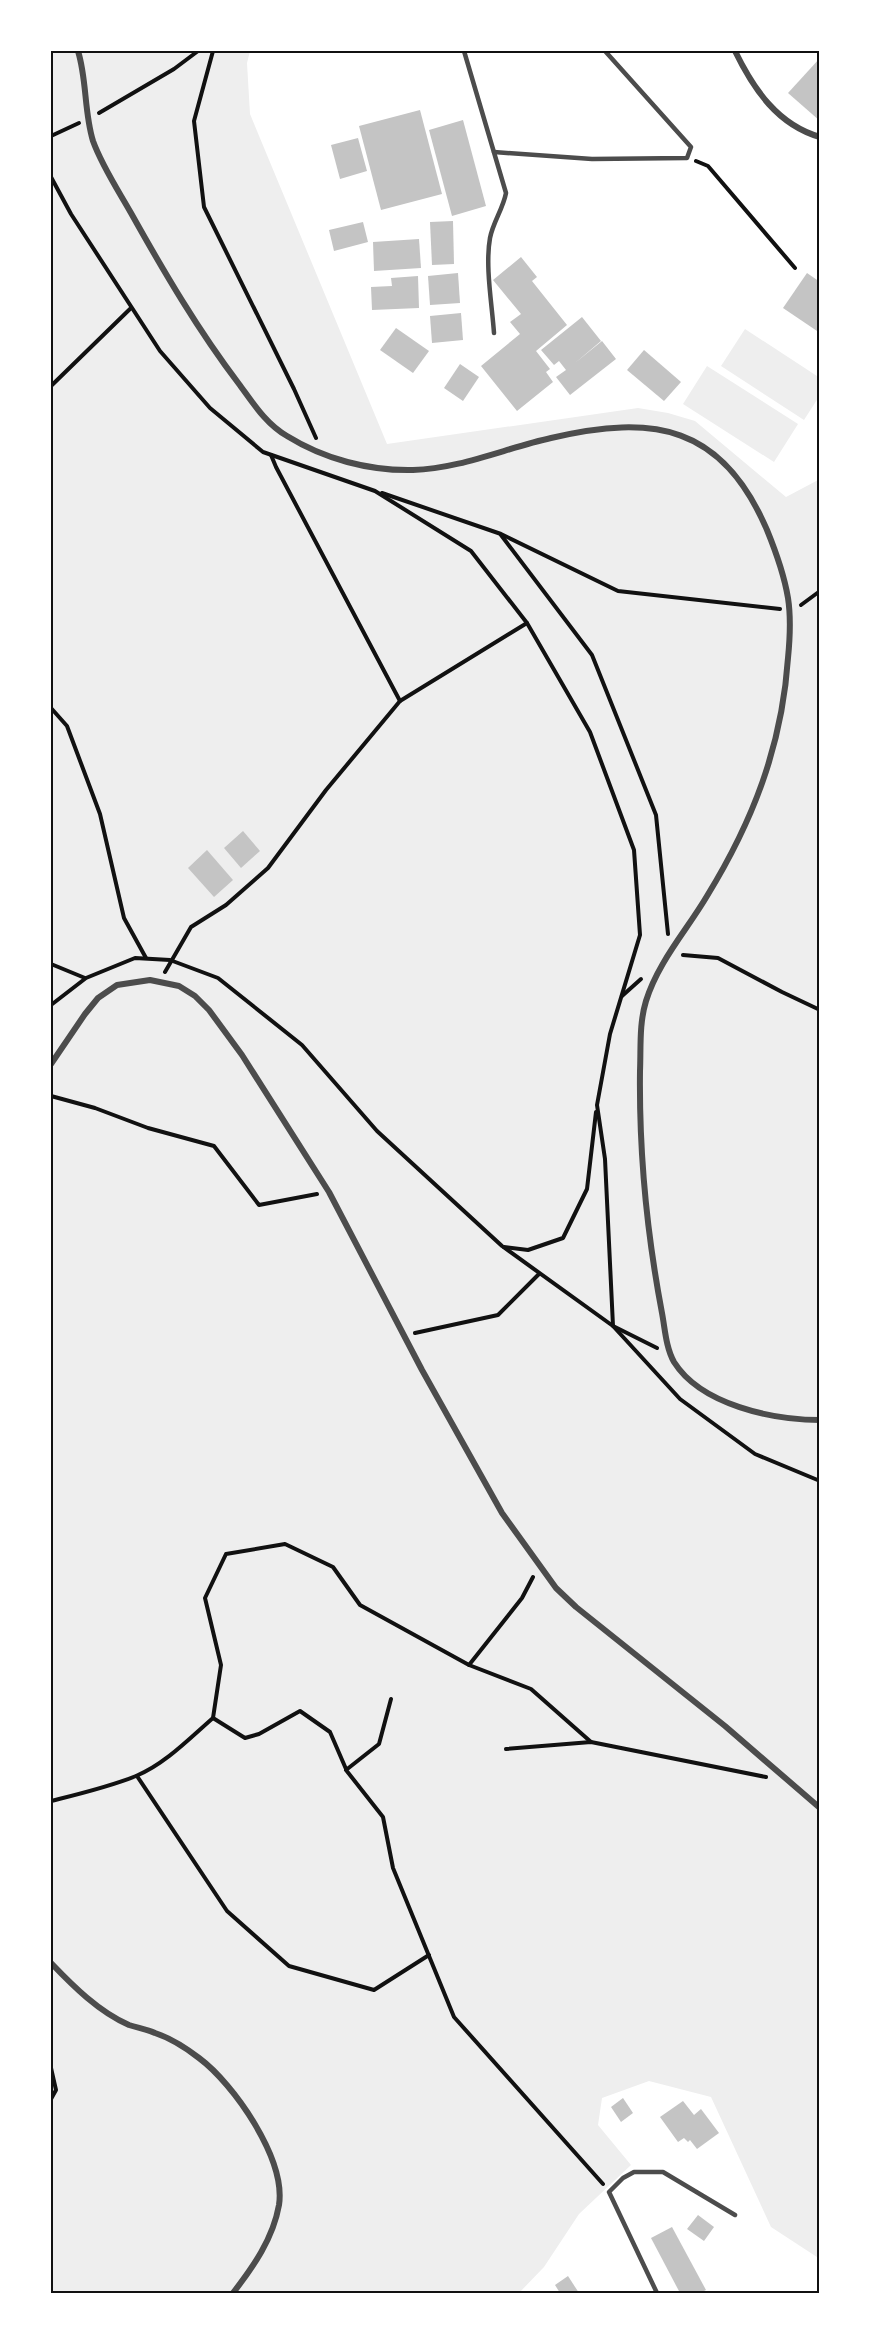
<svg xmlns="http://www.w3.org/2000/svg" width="871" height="2344" viewBox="0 0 871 2344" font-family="Lora,serif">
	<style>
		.green { fill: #eee }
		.building { fill: #c4c4c4 }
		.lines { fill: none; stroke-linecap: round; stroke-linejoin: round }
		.path { stroke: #111; stroke-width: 4 }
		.service { stroke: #4c4c4c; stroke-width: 4.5 }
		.minor { stroke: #4c4c4c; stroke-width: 6 }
		.neatline { fill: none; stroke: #111; stroke-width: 2 }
	</style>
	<rect width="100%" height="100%" fill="#fff"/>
	<!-- green -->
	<g class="green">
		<path d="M51,51H250L247,63L250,114L387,444L638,408L668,413L695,421L786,497L820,479V2259L771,2227L711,2097L649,2081L602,2098L598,2125L631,2165L579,2214L544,2267L519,2293H51Z"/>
		<path d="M745,329L820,378V395L804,420L721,366Z"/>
		<path d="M707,366L798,424L774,462L683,404Z"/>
	</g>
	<!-- building -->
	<g class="building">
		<path d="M820,58V121L788,93Z"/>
		<path d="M420,110L442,194L381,210L359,126Z"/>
		<path d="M463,120L486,206L452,216L429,130Z"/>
		<path d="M358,138L367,171L340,179L331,145Z"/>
		<path d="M453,221L454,264L432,265L430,222Z"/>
		<path d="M363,222L368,242L334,251L329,230Z"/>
		<path d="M419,239L421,268L374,271L373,242Z"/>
		<path d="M521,257L537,277L532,281L567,325L536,351L550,369L546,372L553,382L517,411L481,366L520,334L510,322L521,314L493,280Z"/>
		<path d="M458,273L460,303L430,305L428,276Z"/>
		<path d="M807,273L820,282V333L783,308Z"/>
		<path d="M418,276L419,308L372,310L371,287L392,286L391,278Z"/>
		<path d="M461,313L463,340L432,343L430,316Z"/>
		<path d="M582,317L601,341L575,363L602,341L616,359L570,395L556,377L566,370L559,361L554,365L541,350Z"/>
		<path d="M396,328L429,351L413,373L380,350Z"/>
		<path d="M644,350L681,382L664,401L627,370Z"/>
		<path d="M460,364L479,377L463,401L444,388Z"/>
		<path d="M243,831L260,851L241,868L224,848Z"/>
		<path d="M207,850L233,880L214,897L188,868Z"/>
		<path d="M623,2098L633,2113L621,2122L611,2107Z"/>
		<path d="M683,2101L694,2115L701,2109L719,2133L697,2149L690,2140L688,2142L684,2138L678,2142L660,2117Z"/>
		<path d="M698,2215L714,2227L704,2241L687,2229Z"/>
		<path d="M672,2227L706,2290L700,2293H680L651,2238Z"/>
		<path d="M568,2276L579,2293H560L555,2285Z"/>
	</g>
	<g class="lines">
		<!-- path -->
		<g class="path">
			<path d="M213,51L194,121L204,207L294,389L316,438"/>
			<path d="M99,113L174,69L198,51"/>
			<path d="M51,136L79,123"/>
			<path d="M696,161L708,166L795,268"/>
			<path d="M51,177L71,214L160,351L210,408L263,452L375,491L471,551L527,623L590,732L634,850L640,935L610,1034L597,1105L605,1159L613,1326L680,1399L755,1454L820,1481"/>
			<path d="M51,386L131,308"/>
			<path d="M271,455L276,467L400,701"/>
			<path d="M382,493L501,534L618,591L780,609"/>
			<path d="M501,535L592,655L656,815L668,934"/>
			<path d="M801,605L820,591"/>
			<path d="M51,708L67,726L100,814L124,918L146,958"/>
			<path d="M683,955L718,958L782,992L820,1010"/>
			<path d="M51,964L85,978"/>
			<path d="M165,972L191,927L226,905L268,868L326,790L400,701L527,623"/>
			<path d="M622,996L641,979"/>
			<path d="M51,1005L86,978L135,958L170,960L218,978L302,1045L377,1131L502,1246L613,1326L657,1348"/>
			<path d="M51,1096L95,1108L148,1128L214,1146L259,1205L317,1194"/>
			<path d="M504,1247L528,1250L563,1238L587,1189L596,1112"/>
			<path d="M415,1333L498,1315L539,1274"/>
			<path d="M469,1665L522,1598L533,1577"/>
			<path d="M391,1699L379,1744L346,1770L383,1817L393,1868L454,2017L603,2184"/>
			<path d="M213,1718L245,1738L259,1734L300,1711L330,1732L346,1769"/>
			<path d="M506,1749L591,1742L766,1777"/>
			<path d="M137,1776L227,1911L289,1966L374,1990L429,1955"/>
			<path d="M51,1801C79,1794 109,1787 136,1776C165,1764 190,1738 213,1718L221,1665L205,1598L226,1554L285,1544L333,1567L360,1605L469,1665L531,1689L591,1742"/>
			<path d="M51,2068L56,2090L51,2099"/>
		</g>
		<!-- service -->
		<g class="service">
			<path d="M464,51L506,193C503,209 493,222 490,238C485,266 492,304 494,333"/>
			<path d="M494,152L592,159L687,158L691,147L605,51"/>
			<path d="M657,2293L609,2192L623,2178L634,2172H663L735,2215"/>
		</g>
		<!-- minor -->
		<g class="minor">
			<path d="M78,51C87,80 84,112 93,141C102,166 118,190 131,213C164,272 198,330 239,384C253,403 266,424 287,436C324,459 369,471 413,470C459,469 506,448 551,438C654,414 722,425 767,530C776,552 784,574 788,598C791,617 790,638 788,658C782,746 753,821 707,896C687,930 658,962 646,1001C639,1024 641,1047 640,1071C639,1152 647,1234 662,1313C665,1329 666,1348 674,1362C701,1405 773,1420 820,1420"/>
			<path d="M735,51C754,90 778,125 820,137"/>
			<path d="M51,1064L85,1014L98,998L117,985L150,980L179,986L195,996L209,1010L242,1055L329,1192L422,1370L502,1513L556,1588L576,1607L725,1726L820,1808"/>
			<path d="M51,1963C73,1986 99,2012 129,2025C138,2028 147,2029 155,2033C170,2038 186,2048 199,2058C234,2084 286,2159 279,2205C273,2239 253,2267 233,2293"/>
		</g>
	</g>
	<!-- border -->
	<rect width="871" height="2344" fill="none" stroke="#ffffff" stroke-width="105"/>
	<rect x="52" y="52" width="766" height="2240" class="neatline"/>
</svg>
